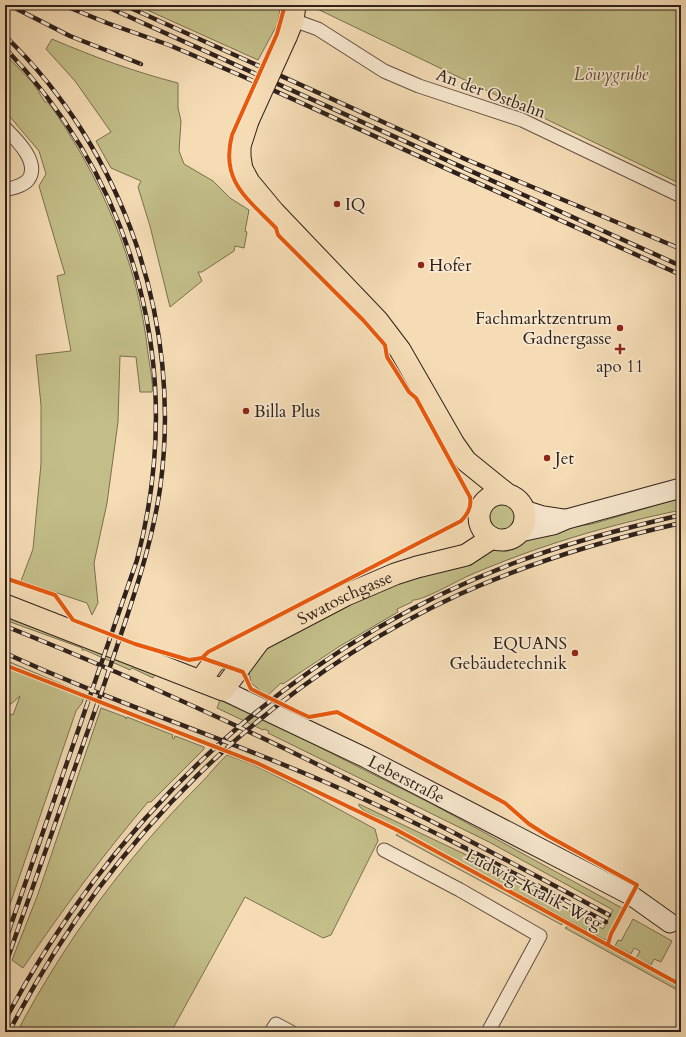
<svg xmlns="http://www.w3.org/2000/svg" width="686" height="1037" viewBox="0 0 686 1037" font-family="Cardo,serif">
	<style>
		.green { fill: #c3be88; stroke: #787052 }
		.lines { fill: none; stroke-linecap: round; stroke-linejoin: round }
		.street-casing { stroke: #605042; stroke-width: 15 }
		.secondary-casing { stroke: #2e211b; stroke-width: 21 }
		.primary-casing { stroke: #2e211b; stroke-width: 23 }
		.street { stroke: #f8e8cf; stroke-width: 13 }
		.secondary { stroke: #f8e8cf; stroke-width: 19 }
		.primary { stroke: #f5dcb5; stroke-width: 21 }
		.rail-casing { stroke: #2e211b; stroke-width: 4.5 }
		.rail { stroke: #f8e8cf; stroke-width: 3; stroke-dasharray: 9; stroke-linecap: butt }
		.primary-bridge-casing { stroke: #2e211b; stroke-width: 23; stroke-linecap: butt }
		.primary-bridge { stroke: #f5dcb5; stroke-width: 21 }
		.cycleway-casing { stroke: #f8e8cf; stroke-width: 6 }
		.cycleway { stroke: #e8590c; stroke-width: 4 }
		.poi-dot { fill: #8f2418; stroke: #f8e8cf; stroke-width: 1.5 }
		.labels { text-anchor: middle; stroke-width: 3.5; stroke-linejoin: round; paint-order: stroke }
		.park-label { font-size: 17px; font-style: italic; fill: #5b503c; stroke: #f8e8cf }
		.street-label { font-size: 17px; fill: #2e211b; stroke: #f8e8cf }
		.poi-label { font-size: 17px; fill: #2e211b; stroke: #f8e8cf; text-anchor: start }
	</style>
	<rect width="100%" height="100%" fill="#f5dcb5"/>
	<filter id="stains"><feTurbulence type="fractalNoise" baseFrequency=".005" numOctaves="4"/><feColorMatrix values="0 0 0 0 .2 0 0 0 0 .09 0 0 0 0 .02 0 0 0 .5 -.17"/></filter>
	<radialGradient id="worn" r=".72"><stop offset=".6" stop-color="#630" stop-opacity="0"/><stop offset="1" stop-color="#630" stop-opacity=".3"/></radialGradient>
	<!-- green -->
	<g class="green">
		<path d="M136,5H281L277,25L258,60Z"/>
		<path d="M309,5H681V184L633,161Z"/>
		<path d="M52,39C94,57 135,72 178,83V108L181,121L179,151L184,164L213,181L230,198L249,210L245,231L247,232L244,248L235,246L234,251L202,272H198L202,281L170,307L150,226L138,187L141,181L111,168L96,141L111,132L75,81L46,49Z"/>
		<path d="M5,54L33,83L45,102H48C101,177 138,262 148,353C149,363 154,385 152,392H140L136,357L120,356L118,422L107,503L94,563L98,603L92,615L87,603L21,581L33,549L41,464V405L36,355L71,351L57,276L65,274L39,186L46,174L39,151L5,111Z"/>
		<path d="M681,498V510C608,525 537,546 468,576C457,581 422,601 413,600L412,602L397,609L398,612L340,646L283,684L281,683L267,696L251,683L249,672L266,647L354,601L496,545H509L520,539L566,528L592,524Z"/>
		<circle cx="502" cy="517" r="17"/>
		<path d="M5,614L156,672L153,678L132,668L130,670L85,650H82V648L5,620Z"/>
		<path d="M5,660L85,694L82,703L76,711L5,919V712L13,715L20,696L11,704H5Z"/>
		<path d="M220,700L317,746L434,805L622,908L608,939L605,940L363,810L359,806V804L475,859L603,929L613,910L489,842L268,733L269,731L264,729L263,730L217,708Z"/>
		<path d="M101,708L125,717L126,719L127,717L173,735L172,738L174,739L175,736L204,747V749L151,802H148C103,855 62,910 23,968L12,960L38,894Z"/>
		<path d="M227,755L252,764L300,788L375,829L378,841L331,935L323,938L245,897L171,1032H17C65,941 126,858 198,786C209,775 219,762 227,755Z"/>
		<path d="M399,833L561,920L562,925L396,835Z"/>
		<path d="M633,919L672,941L661,962L654,959L651,965L636,958L640,951L634,948L631,954L615,946L618,940L621,941Z"/>
		<path d="M568,926L681,987V992L565,928Z"/>
	</g>
	<g class="lines">
		<!-- street casing -->
		<g class="street-casing">
			<g id="street">
				<path d="M293,20L318,29L384,71L419,86L522,120L681,196"/>
				<path d="M5,128C16,139 41,163 28,180C23,186 12,188 5,190"/>
				<path d="M384,850L460,890L540,936L488,1032"/>
				<path d="M271,1032L276,1024L291,1032"/>
			</g>
		</g>
		<!-- secondary casing -->
		<g class="secondary-casing">
			<g id="secondary">
				<path d="M524,510L543,516L563,519"/>
				<path d="M520,532L553,525L567,519L681,488"/>
				<path id="s1" d="M223,690L366,758L588,873L632,896L670,923"/>
			</g>
		</g>
		<!-- primary casing -->
		<g class="primary-casing">
			<g id="primary">
				<path d="M286,37L293,20L295,5"/>
				<path d="M248,121L240,146V157L242,169L249,182L274,212L378,321L400,350L454,444L466,461L507,494"/>
				<circle cx="502" cy="517" r="23"/>
				<path d="M5,605L223,690L260,640"/>
				<path id="s2" d="M200,681L214,662L238,646L260,640L346,595L395,574L417,567L466,555L492,538"/>
			</g>
		</g>
		<!-- street -->
		<use href="#street" class="street"/>
		<!-- secondary -->
		<use href="#secondary" class="secondary"/>
		<!-- primary -->
		<use href="#primary" class="primary"/>
		<!-- rail casing -->
		<g class="rail-casing">
			<g id="rail">
				<path d="M9,5L70,36L141,64"/>
				<path d="M63,5L107,23L169,45L242,76L681,275"/>
				<path d="M103,5L681,266"/>
				<path d="M124,5L465,159L681,249"/>
				<path d="M5,36C125,151 183,325 160,489C150,556 126,618 105,682C72,777 38,871 5,966"/>
				<path d="M5,48C138,187 186,373 137,560L5,942"/>
				<path d="M5,626C214,709 412,808 609,915"/>
				<path d="M5,653C107,700 215,735 318,779C417,821 511,871 606,922"/>
				<path d="M5,1020C117,811 293,646 517,562C570,542 625,528 681,515"/>
				<path d="M9,1032C108,840 263,685 460,594C531,562 605,540 681,523"/>
			</g>
		</g>
		<!-- rail -->
		<use href="#rail" class="rail"/>
		<!-- primary-bridge casing -->
		<g class="primary-bridge-casing">
			<path id="primary-bridge" d="M248,121L286,37"/>
		</g>
		<!-- primary-bridge -->
		<use href="#primary-bridge" class="primary-bridge"/>
		<!-- cycleway casing -->
		<g class="cycleway-casing">
			<g id="cycleway">
				<path d="M5,578L55,595L73,620L135,644L189,660L202,658L208,652L461,521C468,514 472,507 470,497L416,398L409,392L387,357L385,345L363,320L278,235L276,228C247,198 220,181 232,135L277,34L285,5"/>
				<path d="M202,658L243,672L251,689L298,712L309,717L337,712L505,803L529,824L548,836L637,885L611,934L608,944"/>
				<path d="M5,665L257,763L395,829L681,985"/>
			</g>
		</g>
		<!-- cycleway -->
		<use href="#cycleway" class="cycleway"/>
	</g>
	<!-- markers -->
	<g class="poi-dot">
		<circle cx="337" cy="204" r="4"/>
		<circle cx="421" cy="265" r="4"/>
		<circle cx="620" cy="328" r="4"/>
		<path d="M618 343h4v4h4v4h-4v4h-4v-4h-4v-4h4z"/>
		<circle cx="246" cy="411" r="4"/>
		<circle cx="547" cy="458" r="4"/>
		<circle cx="575" cy="653" r="4"/>
	</g>
	<g class="labels">
		<!-- park labels -->
		<g class="park-label">
			<text x="611" y="80">Löwygrube</text>
		</g>
		<!-- street labels -->
		<g class="street-label">
			<text transform="translate(491 93) rotate(20)" y="6">An der Ostbahn</text>
			<text dy="6" stroke="none"><textPath href="#s2" startOffset="170">Swatoschgasse</textPath></text>
			<text dy="6" stroke="none"><textPath href="#s1" startOffset="204">Leberstraße</textPath></text>
			<text transform="translate(534 889) rotate(28)" y="6">Ludwig-Kralik-Weg</text>
		</g>
		<!-- poi labels -->
		<g class="poi-label">
			<text x="345" y="210">IQ</text>
			<text x="429" y="271">Hofer</text>
			<text x="612" y="324" text-anchor="end">Fachmarktzentrum<tspan x="612" dy="20">Gadnergasse</tspan></text>
			<text x="620" y="372" text-anchor="middle">apo 11</text>
			<text x="254" y="417">Billa Plus</text>
			<text x="555" y="464">Jet</text>
			<text x="567" y="649" text-anchor="end">EQUANS<tspan x="567" dy="20">Gebäudetechnik</tspan></text>
		</g>
	</g>
	<!-- margin -->
	<rect width="686" height="1037" fill="none" stroke="#f5dcb5" stroke-width="20"/>
	<rect x="6" y="6" width="674" height="1025" fill="none" stroke="#2e211b" stroke-width="2"/>
	<rect x="10" y="10" width="666" height="1017" fill="none" stroke="#2e211b"/>
	<rect width="100%" height="100%" filter="url(#stains)"/>
	<rect width="100%" height="100%" fill="url(#worn)"/>
</svg>
